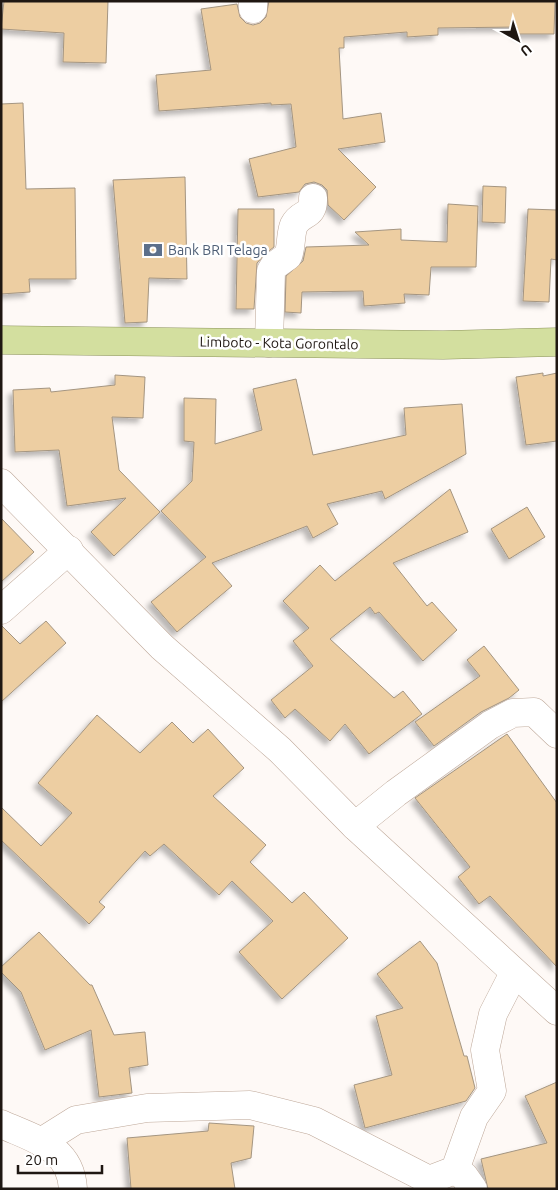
<svg xmlns="http://www.w3.org/2000/svg" width="558" height="1190" viewBox="0 0 558 1190" font-family="Ubuntu,sans-serif">
	<style>
		.building { fill: #edcea2; stroke: #a49581; filter: url(#shadow) }
		.lines { fill: none; stroke-linecap: round; stroke-linejoin: round }
		.minor-casing { stroke: #bea899; stroke-width: 29 }
		.trunk-casing { stroke: #8d945e; stroke-width: 29 }
		.minor { stroke: #fff; stroke-width: 28 }
		.trunk { stroke: #d3df9f; stroke-width: 28 }
		.labels { text-anchor: middle; stroke-width: 5; stroke-linejoin: round; paint-order: stroke }
		.service-label { font-size: 14px; fill: #4e5e75; stroke: #fff; text-anchor: start }
		.street-label { font-size: 14px; fill: #1f1712; stroke: #fff }
	</style>
	<defs>
		<filter id="shadow"><feDropShadow dx="-4.5" dy="4.5" stdDeviation="2.5" flood-color="#0004"/></filter>
	</defs>
	<rect width="100%" height="100%" fill="#fef9f6"/>
	<!-- building -->
	<g class="building">
		<path d="M4,1H108L106,63L63,62L64,33L1,29Z"/>
		<path d="M269,1H555L554,34H517V27L438,28V35L407,37V32L344,37V48H339L343,119L381,113L385,142L338,149L376,187L344,220L328,205L327,190L322,185L314,182L305,184L299,192L258,197L249,159L296,147L291,104L271,105V103L159,111L156,75L211,70L201,9L237,4L240,17L246,23L253,25L260,23L266,17Z"/>
		<path d="M23,103L26,189L75,188L76,279H29L30,292L1,294V104Z"/>
		<path d="M185,177L187,279L149,278L147,322L125,323L113,180Z"/>
		<path d="M483,186L506,187L505,223L482,222Z"/>
		<path d="M448,204L478,206L476,267H431L429,295L404,294L405,303L364,306L363,291L302,292L301,313L285,312L286,276L303,261L306,247L369,245L355,232L401,229V240L447,242Z"/>
		<path d="M238,209H274V247L265,254L257,263L254,309H236Z"/>
		<path d="M528,209L557,210V260L551,259L549,302L523,301Z"/>
		<path d="M543,373V376L557,373V441L526,445L516,377Z"/>
		<path d="M115,375L145,377L143,418L112,417L119,470L160,512L114,556L91,532L126,498L67,506L59,450L15,452L13,390L50,388L51,392L115,385Z"/>
		<path d="M296,379L313,455L406,435L404,408L462,404L466,454L385,499L382,491L327,504L338,524L313,538L307,526L212,563L232,586L177,632L151,602L206,557L161,511L192,481L194,442L184,441V398L216,399L215,444L262,430L253,389Z"/>
		<path d="M450,489L468,532L393,563L427,606L432,602L457,630L423,661L379,612L375,614L370,607L330,639L394,698L403,691L422,714L369,754L345,724L330,741L295,709L285,718L271,700L313,666L293,641L309,628L283,601L320,565L335,581Z"/>
		<path d="M527,507L545,537L509,559L491,529Z"/>
		<path d="M1,518L34,552L1,582Z"/>
		<path d="M46,621L66,643L1,702V625L20,644Z"/>
		<path d="M484,646L519,690L509,698L481,712L434,746L415,722L480,676L467,660Z"/>
		<path d="M97,715L140,753L172,722L193,743L208,729L244,768L213,796L266,845L250,862L292,903L304,892L348,938L282,999L239,952L273,921L232,881L219,895L164,844L150,856L145,851L99,902L105,907L89,924L1,840V807L41,846L72,813L38,783Z"/>
		<path d="M507,734L557,803V967L490,896L479,904L458,877L470,867L415,798Z"/>
		<path d="M39,932L90,985H92L114,1035L145,1032L148,1065L129,1068L132,1093L99,1097L91,1030L45,1050L21,992L1,972V967Z"/>
		<path d="M420,941L437,963L464,1056H467L475,1088L466,1101L365,1128L354,1085L392,1075L376,1016L403,1008L377,974Z"/>
		<path d="M557,1082V1189H488L481,1159L547,1143L525,1096Z"/>
		<path d="M209,1123L254,1126L251,1158L231,1163L235,1189H131L127,1138L208,1131Z"/>
	</g>
	<g class="lines">
		<!-- minor casing -->
		<g class="minor-casing">
			<g id="minor">
				<path d="M253,1V9"/>
				<path d="M269,343L271,271L274,266L288,256C292,246 290,234 294,225C301,211 314,218 313,198"/>
				<path d="M1,483L162,647L280,750L355,826L557,1011"/>
				<path d="M1,610L69,550"/>
				<path d="M355,826L396,793L490,725L513,713L534,712L557,734"/>
				<path d="M1,1124C34,1139 71,1147 73,1189"/>
				<path d="M41,1142L76,1120L147,1108L250,1105L314,1121L429,1180L455,1170L474,1117L492,1091L485,1050L493,1014L514,973"/>
				<path d="M455,1170L464,1176L473,1189"/>
			</g>
		</g>
		<!-- trunk casing -->
		<g class="trunk-casing">
			<path id="trunk" d="M1,340L443,345L557,342"/>
		</g>
		<!-- minor -->
		<use href="#minor" class="minor"/>
		<!-- trunk -->
		<use href="#trunk" class="trunk"/>
	</g>
	<!-- icons -->
	<defs>
		<g id="bank-bare" transform="scale(1.5)"><path d="M-6-4H6V4H-6ZM0-2.3a2.3 2.3 0 1 0 0 4.6a2.3 2.3 0 1 0 0-4.6Z" fill="#5c6f8a" stroke="#fff" stroke-width="2.5" paint-order="stroke"/></g>
	</defs>
	<g fill-rule="evenodd">
		<use href="#bank-bare" x="153" y="250"/>
	</g>
	<g class="labels">
		<!-- service labels -->
		<g class="service-label">
			<text x="168" y="255">Bank BRI Telaga</text>
		</g>
		<!-- street labels -->
		<g class="street-label">
			<text transform="translate(279 343) rotate(1)" y="5">Limboto - Kota Gorontalo</text>
		</g>
	</g>
	<!-- border -->
	<rect width="558" height="1190" fill="none" stroke="#1f1712" stroke-width="5"/>
	<!-- north arrow -->
	<g transform="translate(518 40) rotate(141)" stroke="#ffffff" stroke-width="4" paint-order="stroke">
	<path d="M0-4L9 19L0 12L-9 19Z" fill="#1f1712"/>
	<text y="-8" font-size="14" font-weight="bold" text-anchor="middle" fill="#1f1712">U</text>
	</g>
	<!-- scale -->
	<path d="M18 1165v8h84v-8" fill="none" stroke="#1f1712" stroke-width="2.5"/>
	<text x="25" y="1165" font-size="15" fill="#1f1712" stroke="#ffffff" stroke-width="4" paint-order="stroke">20 m</text>
</svg>
